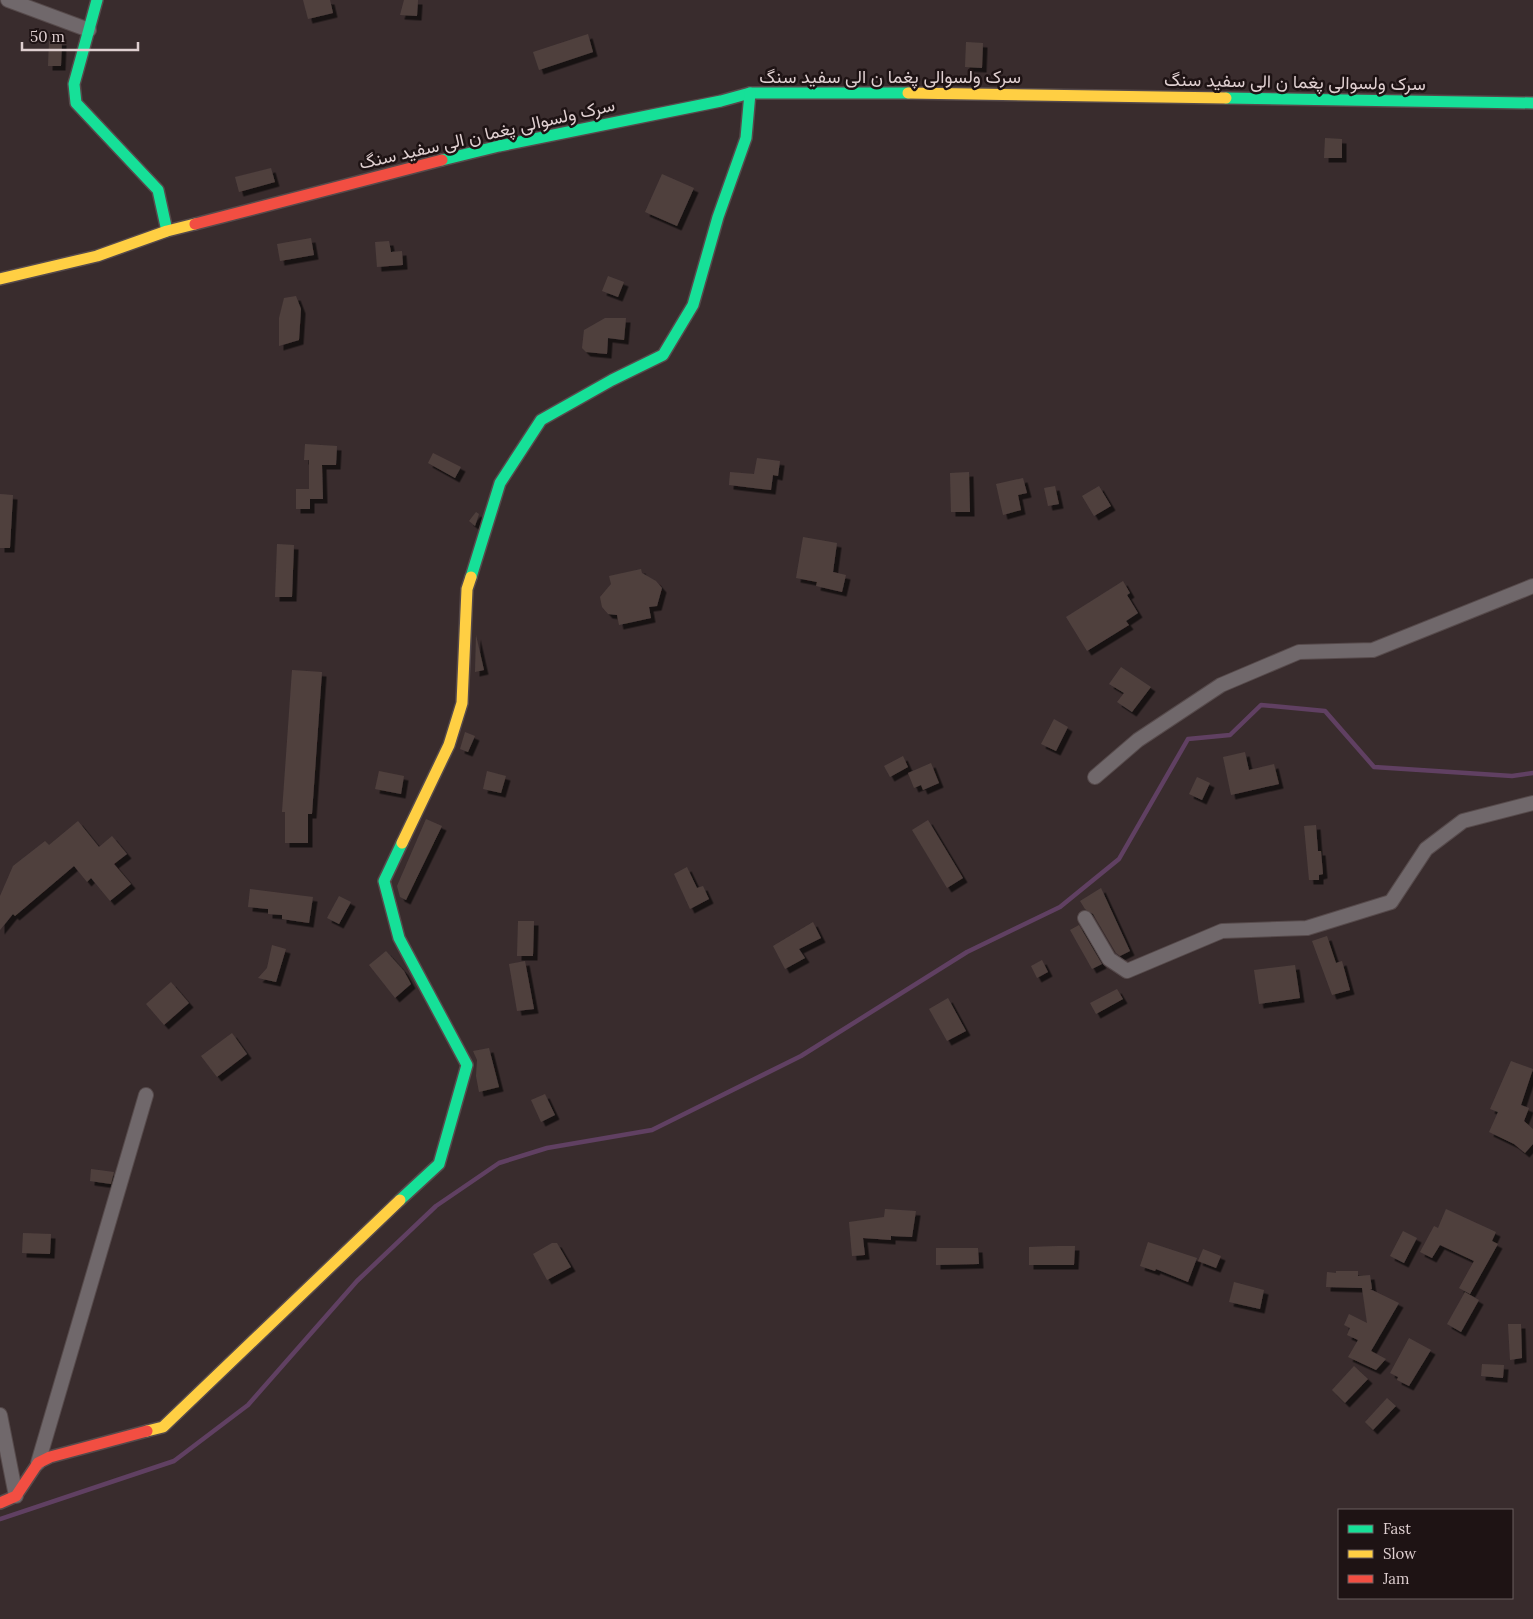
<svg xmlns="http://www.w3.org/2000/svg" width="1533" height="1619" viewBox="0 0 1533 1619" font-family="Lora,Vazirmatn,serif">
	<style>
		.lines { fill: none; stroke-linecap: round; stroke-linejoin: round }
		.stream { stroke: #604062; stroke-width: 4.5 }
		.building { fill: #4f403e; filter: url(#shadow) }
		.street-casing { stroke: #564a4b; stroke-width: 16 }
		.fast-casing { stroke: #564a4b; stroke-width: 14 }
		.slow-casing { stroke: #564a4b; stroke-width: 14 }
		.jam-casing { stroke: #564a4b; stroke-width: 14 }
		.street { stroke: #70686b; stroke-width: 14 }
		.fast { stroke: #16e098; stroke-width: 11 }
		.slow { stroke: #ffcf43; stroke-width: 11 }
		.jam { stroke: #f24e42; stroke-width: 11 }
		.labels { text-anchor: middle; stroke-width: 5; stroke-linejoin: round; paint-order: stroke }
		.street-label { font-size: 18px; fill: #dfcfd0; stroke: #1e1314 }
	</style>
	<defs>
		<filter id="shadow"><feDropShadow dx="4.5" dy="4.5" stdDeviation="0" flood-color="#0009"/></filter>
	</defs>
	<rect width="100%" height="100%" fill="#392c2d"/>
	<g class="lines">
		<!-- stream -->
		<path class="stream" d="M0,1519L174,1461L248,1405L357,1281L436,1206L499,1163L547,1148L652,1130L801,1056L967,952L1060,907L1119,859L1188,739L1230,735L1261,705L1325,711L1374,767L1512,776L1533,773"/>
	</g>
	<!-- building -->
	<g class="building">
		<path d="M303,0H330L333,13L308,19Z"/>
		<path d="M404,0H418L417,16L400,15Z"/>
		<path d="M588,34L593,52L539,70L533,52Z"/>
		<path d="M49,41H62L61,66H48Z"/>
		<path d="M966,42L983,43L982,68L965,67Z"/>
		<path d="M1325,138L1342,139V158H1324Z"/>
		<path d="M271,168L275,182L239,192L235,177Z"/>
		<path d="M662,174L694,188L677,226L645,212Z"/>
		<path d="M311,238L314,255L280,261L277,244Z"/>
		<path d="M389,241L391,252L402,251L403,265L377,267L375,242Z"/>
		<path d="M608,276L624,282L618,297L602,291Z"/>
		<path d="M296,296L301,309L299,340L279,346V318L284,298Z"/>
		<path d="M605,318H626L624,340L608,338L607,354L586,352L582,348L584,330Z"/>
		<path d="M305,444L337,446L336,465H322L323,499H310V509H296V489H309V460H304Z"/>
		<path d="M433,453L461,467L455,478L428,463Z"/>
		<path d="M757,458L780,461L778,476L773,475L771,490L729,485L730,472L754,474Z"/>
		<path d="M969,472L970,512H951L950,473Z"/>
		<path d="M1023,478L1027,493L1018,495L1021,510L1003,515L996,484Z"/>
		<path d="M1055,486L1059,504L1048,506L1044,488Z"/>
		<path d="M1099,486L1111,506L1094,516L1082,496Z"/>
		<path d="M0,494L13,495L10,548H0Z"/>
		<path d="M476,512L479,514L475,526L469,521Z"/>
		<path d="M803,537L837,543L833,572L846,575L842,592L816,586L817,582L796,578Z"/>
		<path d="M277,544L294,545L292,597H275Z"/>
		<path d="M641,569L642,573L656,581L662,588L657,606L649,607L651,618L619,625L617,615L608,614L602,607L600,597L611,584L609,576Z"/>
		<path d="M1123,581L1130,593L1127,595L1138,613L1126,621L1129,625L1087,651L1066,617Z"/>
		<path d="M476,635L484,670L475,672Z"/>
		<path d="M1121,667L1151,687L1132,712L1117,702L1124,693L1109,684Z"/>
		<path d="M292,670L322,672L312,814H308V843H285V812H282Z"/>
		<path d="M1054,719L1068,727L1056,751L1041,744Z"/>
		<path d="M465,732L475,736L468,752L460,749Z"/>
		<path d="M1245,752L1249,770L1274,764L1279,784L1231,795L1223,757Z"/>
		<path d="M903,756L908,767L890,777L884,766Z"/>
		<path d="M931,763L939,783L923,790L921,785L914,788L908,773Z"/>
		<path d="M379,771L404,776L401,794L375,789Z"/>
		<path d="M487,771L506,776L501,793L483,789Z"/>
		<path d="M1197,777L1210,783L1202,800L1189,794Z"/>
		<path d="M426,819L442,826L406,900L400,897L397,886Z"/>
		<path d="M928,820L963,878L947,888L912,830Z"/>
		<path d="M78,821L99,847L112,836L127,854L114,864L131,884L110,901L91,878L87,882L74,866L15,916L13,914L0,930V896L13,866L45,841L49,845Z"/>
		<path d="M1316,825L1318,851H1321L1323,874L1319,875V880H1309L1304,826Z"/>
		<path d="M687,867L697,888L703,886L709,899L690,909L674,874Z"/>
		<path d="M1101,888L1130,951L1120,956L1116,953L1093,914L1085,909L1080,901Z"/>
		<path d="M250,889L313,897L309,923L282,919V915L268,914V909L248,907Z"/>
		<path d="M339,896L351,902L339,924L327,918Z"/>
		<path d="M518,921H534L533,956H517Z"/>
		<path d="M813,922L821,938L799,949L805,958L785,969L773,946Z"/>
		<path d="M1079,925L1102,964L1092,969L1070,930Z"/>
		<path d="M1327,936L1336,963L1342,961L1350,990L1332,995L1312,941Z"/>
		<path d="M272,945L286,949L276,982L258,978L267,968Z"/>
		<path d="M386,951L404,971L411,984L395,998L369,965Z"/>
		<path d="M1042,960L1048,972L1037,978L1031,966Z"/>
		<path d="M525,961L534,1009L517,1011L509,964Z"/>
		<path d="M1295,965L1300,998L1259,1004L1254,970Z"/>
		<path d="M171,982L189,1003L164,1025L146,1004Z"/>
		<path d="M1117,989L1123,999L1096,1014L1090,1003Z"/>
		<path d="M948,998L966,1031L947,1041L929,1009Z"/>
		<path d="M232,1033L247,1054L217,1077L201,1056Z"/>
		<path d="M489,1048L499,1087L479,1092L476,1076L477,1060L473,1051Z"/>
		<path d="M1511,1061L1533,1069L1521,1105L1529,1108L1524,1121L1533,1129V1144L1525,1153L1514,1144L1489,1132L1498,1112L1490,1109Z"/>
		<path d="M545,1094L555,1115L541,1122L531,1100Z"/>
		<path d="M91,1169L114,1172L111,1184L90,1181Z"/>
		<path d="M885,1209L916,1211L912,1237L891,1236V1240L863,1238L865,1255L852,1256L849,1222L884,1217Z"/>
		<path d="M1446,1209L1496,1232L1492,1241L1498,1244L1470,1294L1459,1288L1474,1261L1440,1245L1432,1258L1420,1252L1434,1226L1438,1228Z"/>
		<path d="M1403,1231L1417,1238L1404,1263L1390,1256Z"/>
		<path d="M23,1233L51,1234L50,1254L22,1253Z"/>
		<path d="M1148,1242L1197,1258L1188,1282L1156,1269L1155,1271L1140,1266Z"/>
		<path d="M557,1243L571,1267L547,1280L533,1254L552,1243Z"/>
		<path d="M1058,1246H1075L1074,1265H1029V1247Z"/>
		<path d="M936,1248H978L979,1264L936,1265Z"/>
		<path d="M1203,1249L1221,1256L1216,1268L1198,1261Z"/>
		<path d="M1336,1271H1358V1276L1370,1275L1372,1289H1370L1399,1303L1371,1351L1386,1359L1376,1370L1348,1357L1358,1340L1347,1335L1350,1328L1344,1325L1349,1314L1367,1323L1362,1288L1326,1287L1327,1272L1336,1273Z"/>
		<path d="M1234,1282L1264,1290L1260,1309L1229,1302Z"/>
		<path d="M1465,1292L1479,1300L1461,1332L1447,1324Z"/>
		<path d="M1508,1324H1521L1522,1358L1510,1360Z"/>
		<path d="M1409,1338L1431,1350L1409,1386L1397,1380L1398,1377L1390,1373Z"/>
		<path d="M1482,1364L1504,1365L1503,1378L1481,1376Z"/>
		<path d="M1354,1366L1368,1379L1345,1403L1332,1390Z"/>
		<path d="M1387,1398L1396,1406L1373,1430L1365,1422Z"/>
	</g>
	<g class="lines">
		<!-- street casing -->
		<g class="street-casing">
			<g id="street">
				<path d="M8,0L89,30"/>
				<path d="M1095,777L1138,740L1221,685L1299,652L1373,650L1533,586"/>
				<path d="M1085,918L1109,959L1127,971L1222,931L1307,928L1391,902L1426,849L1463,821L1533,803"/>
				<path d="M0,1415L16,1496"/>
				<path d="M38,1463L146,1095"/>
			</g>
		</g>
		<!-- fast casing -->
		<g class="fast-casing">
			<g id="fast">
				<path d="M97,0L74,84L76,103L158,190L167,231"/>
				<path d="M1226,98L1533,103"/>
				<path d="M442,160L499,146L721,101L750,93H908"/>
				<path d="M471,577L500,483L541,420L612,380L663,355L693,305L718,217L746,138L750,93"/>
				<path d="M400,1200L439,1164L467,1065L399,938L384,881L402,843"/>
			</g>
		</g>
		<!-- slow casing -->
		<g class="slow-casing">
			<g id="slow">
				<path d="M908,93L1226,98"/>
				<path d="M0,279L97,256L167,231L195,224"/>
				<path d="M402,843L449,745L462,703L467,589L471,577"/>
				<path d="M147,1431L163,1427L400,1200"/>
			</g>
		</g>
		<!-- jam casing -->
		<g class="jam-casing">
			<g id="jam">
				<path d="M195,224L442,160"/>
				<path d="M0,1503L16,1496L38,1463L50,1457L147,1431"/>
			</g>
		</g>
		<!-- street -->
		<use href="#street" class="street"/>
		<!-- fast -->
		<use href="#fast" class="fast"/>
		<!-- slow -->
		<use href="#slow" class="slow"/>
		<!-- jam -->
		<use href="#jam" class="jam"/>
	</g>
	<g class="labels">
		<!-- street labels -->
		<g class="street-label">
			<text x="890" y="83">سرک ولسوالی پغما ن الی سفید سنگ</text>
			<text transform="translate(1295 82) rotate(1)" y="6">سرک ولسوالی پغما ن الی سفید سنگ</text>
			<text transform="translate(487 134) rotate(-13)" y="6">سرک ولسوالی پغما ن الی سفید سنگ</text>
		</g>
	</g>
	<!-- legend -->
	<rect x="1338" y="1509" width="175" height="90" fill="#1e1314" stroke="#6b5e5f"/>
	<rect x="1348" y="1525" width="25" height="8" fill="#16e098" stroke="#6b5e5f"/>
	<text x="1383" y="1534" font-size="15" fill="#dfcfd0">Fast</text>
	<rect x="1348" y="1550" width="25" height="8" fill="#ffcf43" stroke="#6b5e5f"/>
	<text x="1383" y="1559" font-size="15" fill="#dfcfd0">Slow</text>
	<rect x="1348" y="1575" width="25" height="8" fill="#f24e42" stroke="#6b5e5f"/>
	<text x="1383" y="1584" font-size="15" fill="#dfcfd0">Jam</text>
	<!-- scale -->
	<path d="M22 42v8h116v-8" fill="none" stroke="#dfcfd0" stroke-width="2.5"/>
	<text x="30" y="42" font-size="15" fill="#dfcfd0" stroke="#1e1314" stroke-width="4" paint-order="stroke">50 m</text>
</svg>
